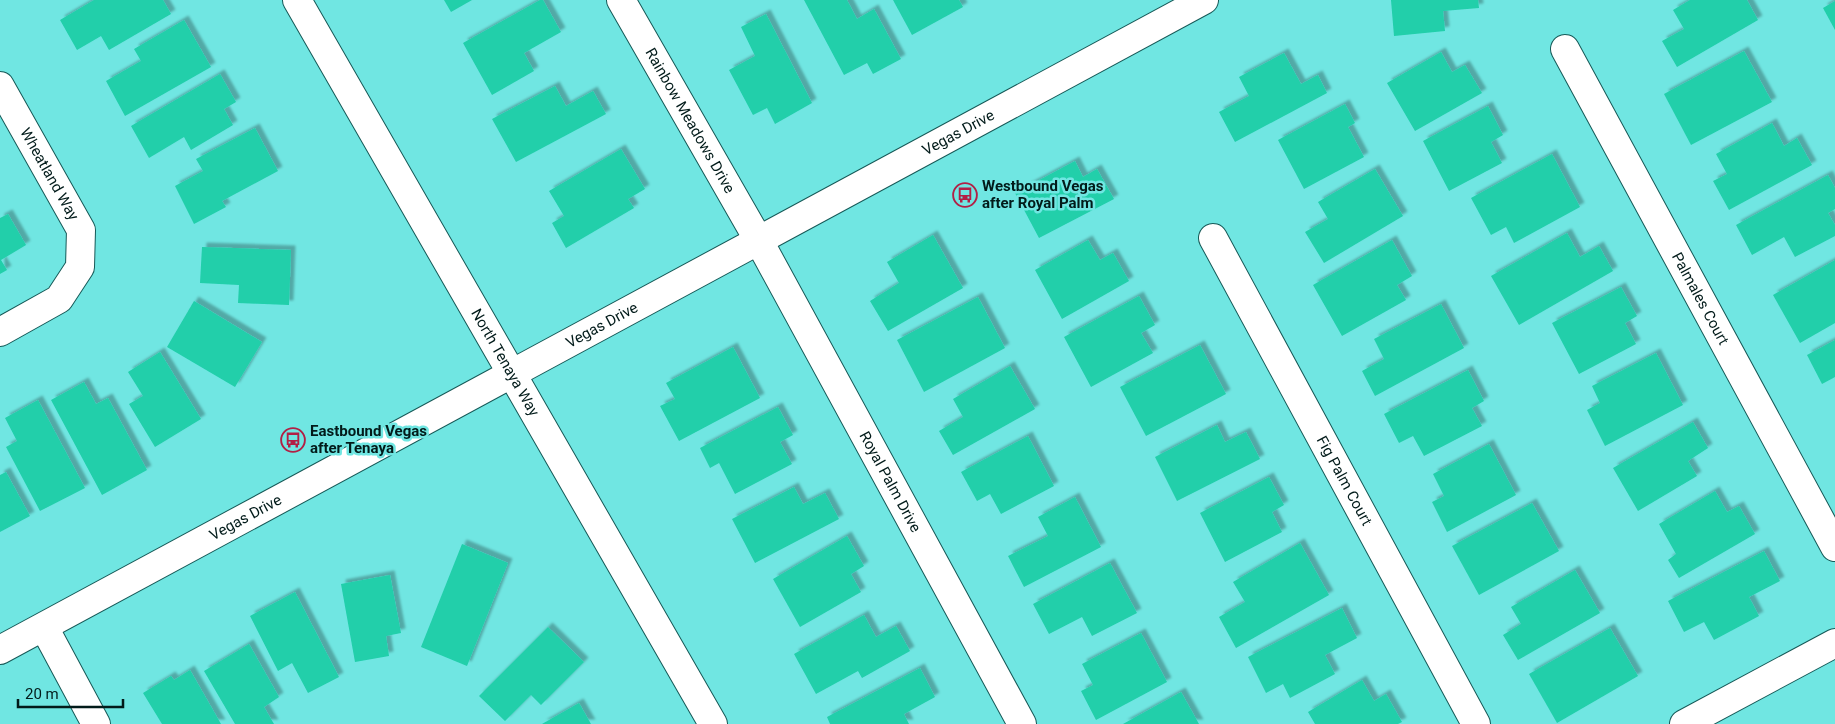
<svg xmlns="http://www.w3.org/2000/svg" width="1835" height="724" viewBox="0 0 1835 724" font-family="Roboto,sans-serif">
	<style>
		.building { fill: #20cfaa; filter: url(#shadow) }
		.lines { fill: none; stroke-linecap: round; stroke-linejoin: round }
		.minor-casing { stroke: #165957; stroke-width: 30 }
		.major-casing { stroke: #165957; stroke-width: 30 }
		.minor { stroke: #fff; stroke-width: 28 }
		.major { stroke: #fff; stroke-width: 28 }
		.labels { text-anchor: middle; stroke-width: 5; stroke-linejoin: round; paint-order: stroke }
		.street-label { font-size: 15px; fill: #021b1a; stroke: #70e6e2 }
		.poi-label { font-size: 15px; font-weight: bold; fill: #021b1a; stroke: #70e6e2; text-anchor: start }
	</style>
	<defs>
		<filter id="shadow"><feDropShadow dx="4.5" dy="-4.5" stdDeviation="1" flood-color="#0004"/></filter>
	</defs>
	<rect width="100%" height="100%" fill="#70e6e2"/>
	<!-- building -->
	<g class="building">
		<path d="M94,0H163L171,14L109,50L101,36L77,50L60,20Z"/>
		<path d="M444,0H472L451,12Z"/>
		<path d="M540,0H543L561,32L524,53L534,71L492,95L463,43Z"/>
		<path d="M804,0H847L857,19L874,9L901,59L873,74L867,63L844,75Z"/>
		<path d="M893,0H959L963,7L912,35Z"/>
		<path d="M1391,0H1478L1479,8L1443,11L1445,31L1394,36Z"/>
		<path d="M1690,0H1747L1758,20L1677,67L1662,41L1684,29L1673,10Z"/>
		<path d="M1835,1V30L1823,8Z"/>
		<path d="M766,14L812,103L775,124L767,108L753,115L729,70L755,56L741,27Z"/>
		<path d="M184,20L211,67L125,116L106,81L141,61L134,49Z"/>
		<path d="M1744,51L1772,102L1691,145L1664,94Z"/>
		<path d="M1441,52L1452,72L1465,65L1482,93L1415,131L1387,83Z"/>
		<path d="M1284,53L1301,84L1318,75L1327,93L1235,142L1219,112L1249,96L1239,77Z"/>
		<path d="M220,74L236,102L224,109L233,125L191,150L184,137L149,158L131,126Z"/>
		<path d="M555,86L566,106L593,91L606,114L516,162L492,119Z"/>
		<path d="M1345,104L1355,123L1348,127L1364,157L1304,189L1278,140Z"/>
		<path d="M1488,106L1503,135L1491,142L1502,163L1449,191L1423,141Z"/>
		<path d="M1772,123L1784,146L1797,138L1812,165L1729,210L1713,181L1727,174L1716,154Z"/>
		<path d="M255,128L278,171L222,201L226,207L194,224L175,186L203,171L196,159Z"/>
		<path d="M621,149L645,189L628,199L634,208L566,248L552,223L564,216L549,191Z"/>
		<path d="M1552,154L1580,207L1514,243L1506,227L1491,235L1471,198Z"/>
		<path d="M1075,161L1083,177L1097,169L1114,199L1039,238L1015,193Z"/>
		<path d="M1375,169L1403,216L1324,263L1305,232L1328,219L1318,202Z"/>
		<path d="M1828,175L1835,188V209L1828,213L1835,225V236L1795,257L1784,237L1752,255L1736,225Z"/>
		<path d="M8,214L26,245L1,260L7,270L0,274V218Z"/>
		<path d="M1567,233L1580,257L1599,246L1613,271L1519,325L1491,276Z"/>
		<path d="M933,235L963,288L888,331L870,301L899,283L887,262Z"/>
		<path d="M1088,240L1100,260L1113,253L1129,281L1062,319L1035,270Z"/>
		<path d="M1392,240L1412,276L1397,285L1406,300L1342,336L1313,285Z"/>
		<path d="M202,247L291,250L289,305L238,303L239,285L200,283Z"/>
		<path d="M1835,260V323L1800,343L1773,295Z"/>
		<path d="M1621,287L1637,316L1625,323L1636,344L1579,374L1552,323Z"/>
		<path d="M1139,296L1155,325L1141,333L1153,353L1091,387L1064,337Z"/>
		<path d="M978,297L1005,348L924,392L897,340Z"/>
		<path d="M194,301L262,342L235,387L167,347Z"/>
		<path d="M1441,304L1464,348L1375,396L1362,371L1384,359L1374,339Z"/>
		<path d="M1835,340V377L1822,384L1807,355Z"/>
		<path d="M1200,345L1226,394L1146,436L1120,387Z"/>
		<path d="M733,347L760,398L679,441L660,406L675,399L666,383Z"/>
		<path d="M160,352L201,419L155,447L129,404L143,396L128,372Z"/>
		<path d="M1656,353L1683,405L1605,446L1587,410L1600,403L1592,386Z"/>
		<path d="M1010,366L1035,409L953,455L939,431L963,417L953,399Z"/>
		<path d="M1468,370L1484,401L1472,408L1482,426L1424,456L1413,436L1399,443L1384,414Z"/>
		<path d="M84,382L96,404L108,398L147,470L102,495L51,400Z"/>
		<path d="M38,400L85,488L40,511L6,447L17,441L5,418Z"/>
		<path d="M778,407L793,435L780,442L792,464L735,494L719,463L710,468L700,448Z"/>
		<path d="M1693,422L1708,448L1688,461L1697,476L1638,511L1613,468Z"/>
		<path d="M1217,425L1225,442L1246,432L1260,459L1177,501L1155,457Z"/>
		<path d="M1028,436L1054,486L1001,514L990,494L977,501L961,472Z"/>
		<path d="M1489,444L1516,495L1447,532L1432,502L1444,496L1433,474Z"/>
		<path d="M6,472L30,516L0,532V475Z"/>
		<path d="M1269,477L1284,505L1272,512L1282,532L1225,562L1200,513Z"/>
		<path d="M794,487L803,504L825,493L839,519L755,563L732,519Z"/>
		<path d="M1715,491L1727,512L1739,506L1755,534L1679,578L1668,560L1676,554L1659,524Z"/>
		<path d="M1075,497L1101,547L1024,587L1008,556L1048,536L1038,517Z"/>
		<path d="M1532,503L1559,551L1479,595L1452,546Z"/>
		<path d="M847,536L864,566L851,574L861,592L800,627L773,579Z"/>
		<path d="M1300,543L1329,595L1236,648L1219,617L1245,602L1233,582Z"/>
		<path d="M462,544L508,563L467,666L421,647Z"/>
		<path d="M1764,551L1780,581L1749,597L1759,616L1714,640L1704,622L1684,632L1668,601Z"/>
		<path d="M1110,563L1137,613L1092,636L1082,617L1049,634L1033,604Z"/>
		<path d="M1575,570L1600,613L1518,660L1503,635L1521,624L1511,607Z"/>
		<path d="M390,575L401,633L386,636L389,656L355,662L341,584Z"/>
		<path d="M295,592L339,677L308,693L292,663L278,671L250,616Z"/>
		<path d="M1342,608L1357,638L1325,655L1335,674L1290,698L1283,684L1266,693L1248,657Z"/>
		<path d="M864,615L876,637L896,626L910,651L862,678L858,671L816,694L794,654Z"/>
		<path d="M548,627L584,662L541,705L531,695L505,721L479,696Z"/>
		<path d="M1610,628L1638,676L1557,723L1529,674Z"/>
		<path d="M1141,633L1167,682L1096,720L1081,691L1093,685L1082,664Z"/>
		<path d="M249,644L279,697L264,707L274,724H235L204,671Z"/>
		<path d="M920,668L935,697L904,714L909,724H830L827,717Z"/>
		<path d="M190,670L221,724H162L143,693L171,676L174,680Z"/>
		<path d="M1362,680L1374,701L1386,694L1402,722L1398,724H1315L1308,712Z"/>
		<path d="M1181,692L1199,724H1123Z"/>
		<path d="M579,703L591,724H542Z"/>
	</g>
	<g class="lines">
		<!-- minor casing -->
		<g class="minor-casing">
			<g id="minor">
				<path id="s1" d="M621,0L759,241L1022,724"/>
				<path id="s2" d="M1565,49L1835,547"/>
				<path id="s3" d="M0,86L81,230L80,267L59,299L0,332"/>
				<path id="s4" d="M1213,238L1476,724"/>
				<path d="M44,627L96,724"/>
				<path d="M1684,724L1835,643"/>
			</g>
		</g>
		<!-- major casing -->
		<g class="major-casing">
			<g id="major">
				<path id="s5" d="M297,0L713,724"/>
				<path id="s6" d="M0,650L1204,0"/>
			</g>
		</g>
		<!-- minor -->
		<use href="#minor" class="minor"/>
		<!-- major -->
		<use href="#major" class="major"/>
	</g>
	<!-- icons -->
	<defs>
		<g id="bus-ring" transform="scale(1.25)"><circle r="9.5" fill="#70e6e2" stroke="#b21f45" stroke-width="1.5"/><path d="M-5-6H5V4H4V6H2V4H-2V6H-4V4H-5ZM-3.5-4V0h7V-4ZM-3.5 1.2v1.5H-2V1.2ZM2 1.2v1.5H3.5V1.2Z" fill="#b21f45"/></g>
	</defs>
	<g fill-rule="evenodd">
		<use href="#bus-ring" x="965" y="195"/>
		<use href="#bus-ring" x="293" y="440"/>
	</g>
	<g class="labels">
		<!-- street labels -->
		<g class="street-label">
			<text dy="5" stroke="none"><textPath href="#s1" startOffset="139">Rainbow Meadows Drive</textPath></text>
			<text dy="5" stroke="none"><textPath href="#s6" startOffset="1089">Vegas Drive</textPath></text>
			<text dy="5" stroke="none"><textPath href="#s3" startOffset="101">Wheatland Way</textPath></text>
			<text dy="5" stroke="none"><textPath href="#s2" startOffset="284">Palmales Court</textPath></text>
			<text dy="5" stroke="none"><textPath href="#s6" startOffset="684">Vegas Drive</textPath></text>
			<text dy="5" stroke="none"><textPath href="#s5" startOffset="418">North Tenaya Way</textPath></text>
			<text dy="5" stroke="none"><textPath href="#s4" startOffset="276">Fig Palm Court</textPath></text>
			<text dy="5" stroke="none"><textPath href="#s1" startOffset="552">Royal Palm Drive</textPath></text>
			<text dy="5" stroke="none"><textPath href="#s6" startOffset="279">Vegas Drive</textPath></text>
		</g>
		<!-- poi labels -->
		<g class="poi-label">
			<text x="982" y="191">Westbound Vegas<tspan x="982" dy="17">after Royal Palm</tspan></text>
			<text x="310" y="436">Eastbound Vegas<tspan x="310" dy="17">after Tenaya</tspan></text>
		</g>
	</g>
	<!-- scale -->
	<path d="M18 699v8h105v-8" fill="none" stroke="#021b1a" stroke-width="2.5"/>
	<text x="25" y="699" font-size="15" fill="#021b1a" stroke="#70e6e2" stroke-width="4" paint-order="stroke">20 m</text>
</svg>
